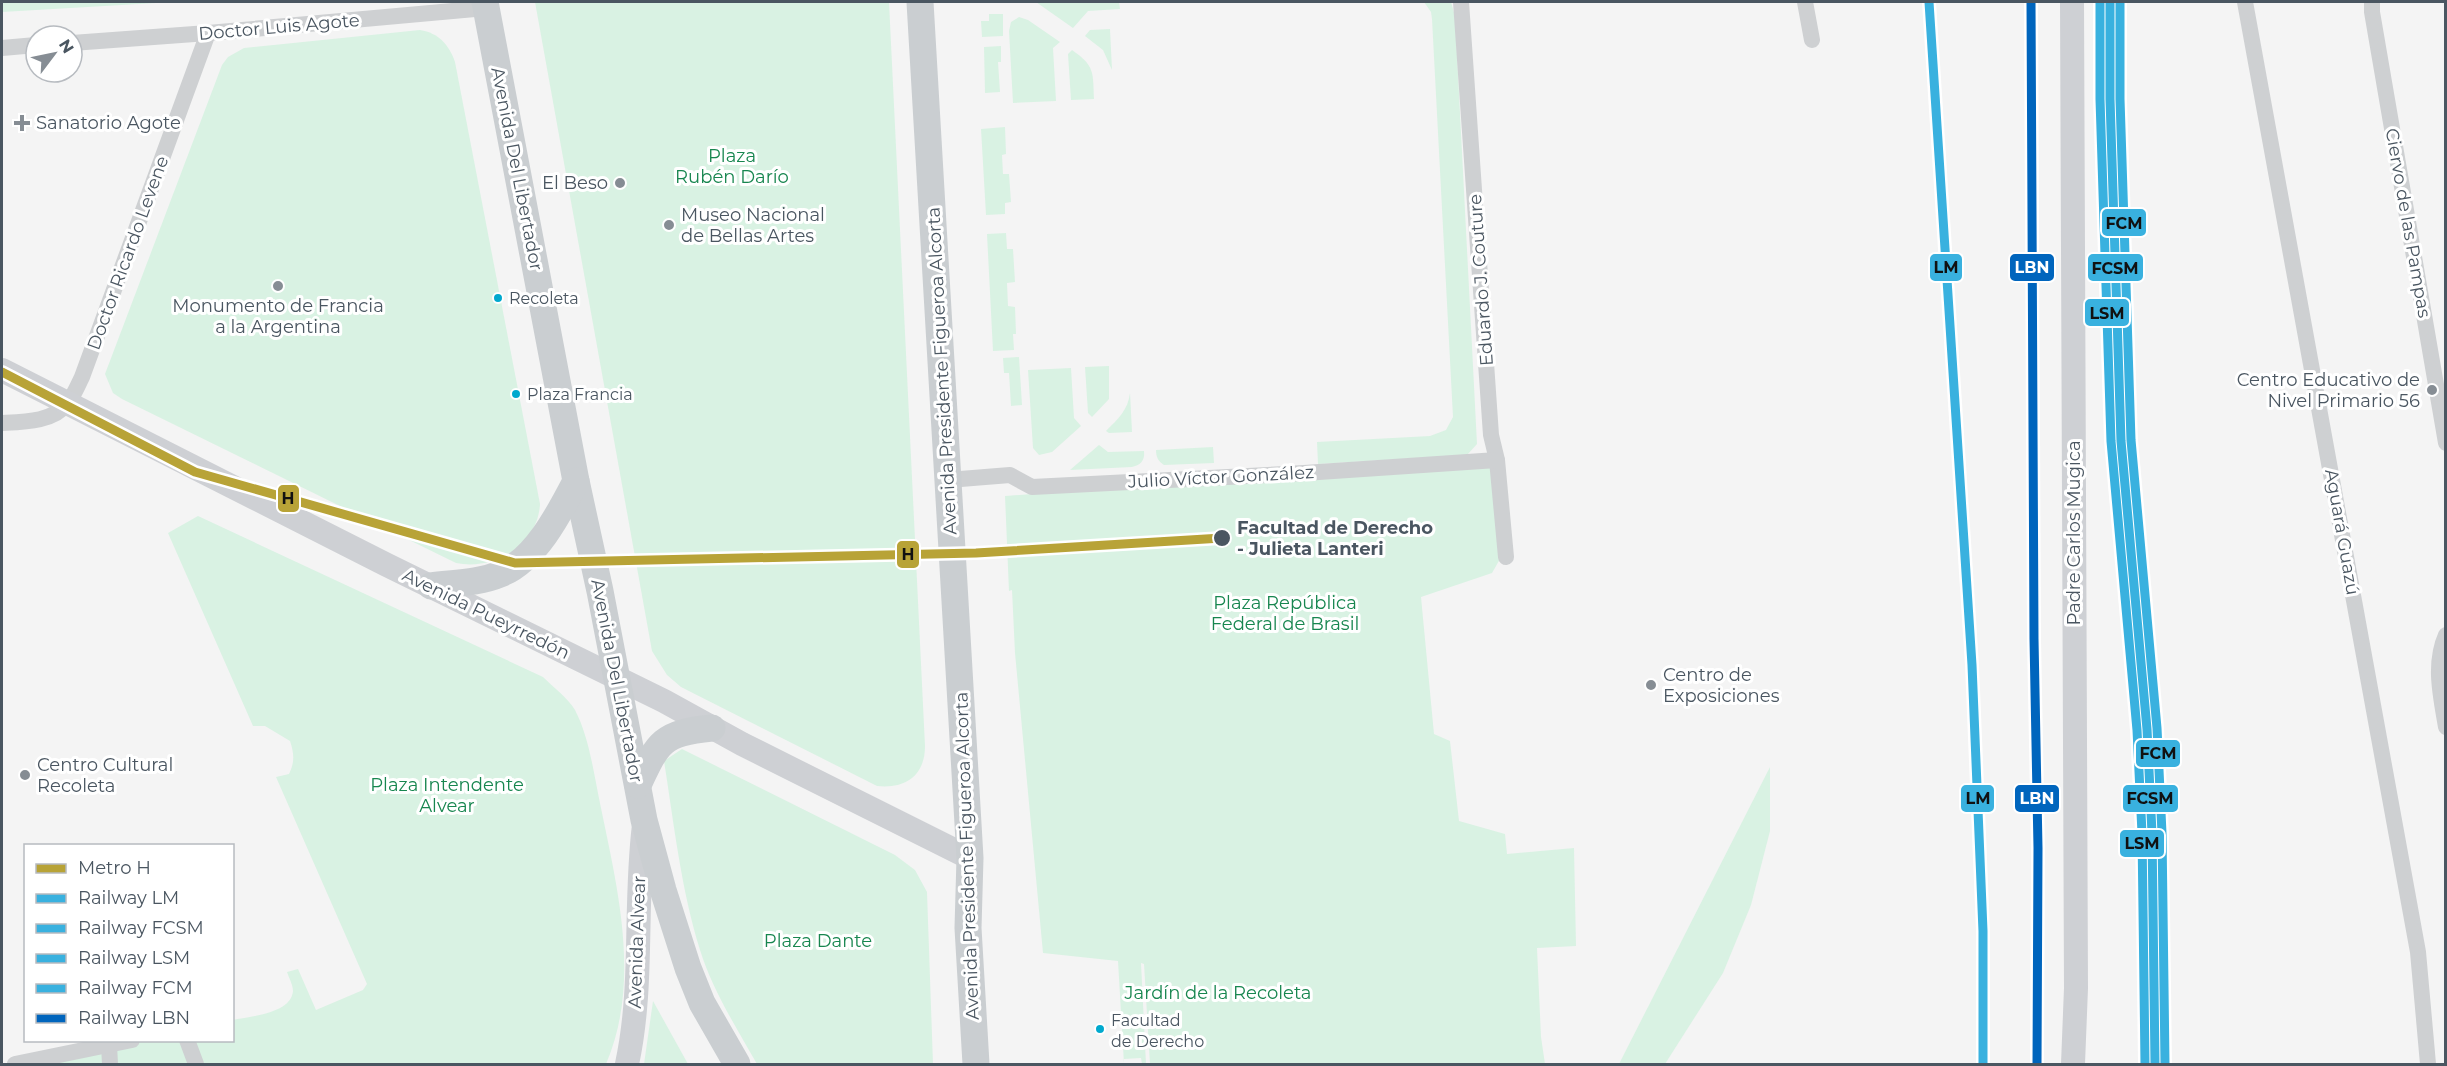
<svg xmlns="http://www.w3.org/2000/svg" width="2447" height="1066" viewBox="0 0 2447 1066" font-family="Montserrat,sans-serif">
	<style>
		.green { fill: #d9f2e3 }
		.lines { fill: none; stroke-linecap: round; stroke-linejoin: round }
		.street { stroke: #ced0d2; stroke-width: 16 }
		.secondary { stroke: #ced0d4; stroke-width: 24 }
		.primary { stroke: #caced1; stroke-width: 27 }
		.rail-1-casing { stroke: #fff; stroke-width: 14 }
		.rail-2-casing { stroke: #fff; stroke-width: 14 }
		.rail-3-casing { stroke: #fff; stroke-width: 14 }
		.rail-4-casing { stroke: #fff; stroke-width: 14 }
		.rail-5-casing { stroke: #fff; stroke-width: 14 }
		.rail-1 { stroke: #39b1df; stroke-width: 9 }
		.rail-2 { stroke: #39b1df; stroke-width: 9 }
		.rail-3 { stroke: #39b1df; stroke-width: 9 }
		.rail-4 { stroke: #39b1df; stroke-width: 9 }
		.rail-5 { stroke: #0065bd; stroke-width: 9 }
		.metro-1-casing { stroke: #fff; stroke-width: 14 }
		.metro-1 { stroke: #b8a337; stroke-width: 9 }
		.poi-dot { fill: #868d94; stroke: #fff; stroke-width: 2 }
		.bus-dot { fill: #00a9ce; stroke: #fff; stroke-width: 2 }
		.stop-dot { fill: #4a5661; stroke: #fff; stroke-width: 2 }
		.labels { text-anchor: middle; stroke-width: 6; stroke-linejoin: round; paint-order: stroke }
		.bus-label { font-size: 16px; fill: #4a5661; stroke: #fff; text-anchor: start }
		.street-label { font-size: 18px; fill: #4a5661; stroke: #fff }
		.poi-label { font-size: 18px; fill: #4a5661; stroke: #fff; text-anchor: start }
		.park-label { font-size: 18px; fill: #17864f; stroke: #fff }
		.stop-label { font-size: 18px; font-weight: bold; fill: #4a5661; stroke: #fff; text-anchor: start }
		.line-badge { stroke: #fff; stroke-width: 2 }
		.badge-label { font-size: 16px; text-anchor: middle; font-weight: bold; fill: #fff }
		.pale-badge-label { font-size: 16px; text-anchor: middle; font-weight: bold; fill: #111 }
	</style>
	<rect width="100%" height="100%" fill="#f4f4f4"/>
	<!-- green -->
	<g class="green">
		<path d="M2,2H173L2,12Z"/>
		<path d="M535,2H889L925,746C925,776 905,789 877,786L681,687L667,675L652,651Z"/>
		<path d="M1036,2H1119L1120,9L1088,11L1073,28Z"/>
		<path d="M1424,2H1451L1455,16L1477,444L1467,455L1318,464L1317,442L1430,436L1446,430L1453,417L1432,19L1431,12Z"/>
		<path d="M989,14H1003V36L982,37L981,21H989Z"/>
		<path d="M1019,17L1028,20L1060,42L1053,48L1056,101L1013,103L1009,31L1011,22Z"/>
		<path d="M1110,29L1112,70L1103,50L1085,36L1090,30Z"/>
		<path d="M420,30C439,33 449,45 455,62L540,504C538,545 494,571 456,563L122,399L113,393L105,374L222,65L228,57L244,48Z"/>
		<path d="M1001,46V62H998L1000,92L985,93L984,47Z"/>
		<path d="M1072,50C1095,66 1093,72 1094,99L1071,100L1068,54Z"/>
		<path d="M1005,127L1006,154L1002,155L1003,174H1009L1011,202L1005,203V214L986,215L981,129Z"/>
		<path d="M1006,233L1007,249H1013L1015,282L1007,283L1008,306L1015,307L1016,334H1013L1014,350L993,351L987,234Z"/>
		<path d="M1019,357L1022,405L1011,406L1009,373H1004L1003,358Z"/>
		<path d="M1109,366V399L1092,417L1088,413L1085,367Z"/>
		<path d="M1071,368L1074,418L1081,426L1052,452L1039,455L1033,448L1028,370Z"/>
		<path d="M1130,393L1132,432L1109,433L1106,431C1118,419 1128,410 1130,393Z"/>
		<path d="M1099,445L1108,452L1144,451C1145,460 1141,465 1132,467L1070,470Z"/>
		<path d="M1213,447L1214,463L1164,465C1158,461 1156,457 1156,450Z"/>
		<path d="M1490,463L1500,559L1492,573L1421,597L1434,734L1450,741L1459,821L1505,834L1507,854L1574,848L1576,946L1537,948L1541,1037L1545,1064H1150L1144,964L1141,963L1146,1064H1142L1141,1058L1124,1059V1064L1118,961L1043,953L1015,653L1012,590L1009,591L1005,496L1133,486Z"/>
		<path d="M198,516L543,677C553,687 568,698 575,710C590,739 594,776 601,808C618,891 641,982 606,1064H15L132,1041L232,1040L233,1020C250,1016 291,1014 293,991C293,985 289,978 287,972L298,969L316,1010L363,990L367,984L276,777L289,774C295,762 294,753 290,741L265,726H253L168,533Z"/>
		<path d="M682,749L895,855L915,870L927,892L933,1064H757C737,1029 712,989 700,950C681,889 674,824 664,761Z"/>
		<path d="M1770,767V831L1751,905L1723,973L1665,1064H1619Z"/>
		<path d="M653,1001L688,1064H644Z"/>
	</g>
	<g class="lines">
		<!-- street -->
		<g class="street">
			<path d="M1461,2L1491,435L1497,460L1506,557"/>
			<path d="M1805,2L1812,40"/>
			<path d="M2245,2L2418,952L2428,1064"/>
			<path d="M2372,2V12L2446,443"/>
			<path d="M72,43L208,33L486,8"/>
			<path d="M2,48L36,45"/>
			<path d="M2,423C24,422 53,422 68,403C74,395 78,385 82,377L208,33"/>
			<path d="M948,480L1010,475L1032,487L1304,473L1497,460"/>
			<path d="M2446,635C2433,664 2441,697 2446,727"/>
			<path d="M187,1040L196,1064"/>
			<path d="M109,1045L110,1064"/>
			<path d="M15,1064L132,1040"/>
		</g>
		<!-- secondary -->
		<g class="secondary">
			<path d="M2072,2L2076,988L2073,1064"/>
			<path d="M2,370L387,565L664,701L742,744L970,858"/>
			<path d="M627,1064C644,985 634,905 644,825"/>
		</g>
		<!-- primary -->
		<g class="primary">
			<path d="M485,2L576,481L600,591L644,820L663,890L688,968L702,1003L737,1064"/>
			<path d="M920,2L970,858L968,928L976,1064"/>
			<path d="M431,586C453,583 479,583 500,574C535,561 560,512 576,481"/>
			<path d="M638,785C658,742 662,733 712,728"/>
		</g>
		<!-- rail-1 casing -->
		<g class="rail-1-casing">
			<path id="rail-1" d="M1929,2L1972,665L1983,931V1064"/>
		</g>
		<!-- rail-2 casing -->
		<g class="rail-2-casing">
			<path id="rail-2" d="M2110,2V99L2121,441L2147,729L2152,833L2155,1064"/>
		</g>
		<!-- rail-3 casing -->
		<g class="rail-3-casing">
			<path id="rail-3" d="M2100,2V99L2111,441L2137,730L2142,833L2145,1064"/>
		</g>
		<!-- rail-4 casing -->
		<g class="rail-4-casing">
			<path id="rail-4" d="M2120,2V99L2131,440L2157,728L2162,833L2165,1064"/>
		</g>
		<!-- rail-5 casing -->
		<g class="rail-5-casing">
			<path id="rail-5" d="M2031,2L2034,639L2038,848L2037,1064"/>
		</g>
		<!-- rail-1 -->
		<use href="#rail-1" class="rail-1"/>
		<!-- rail-2 -->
		<use href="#rail-2" class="rail-2"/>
		<!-- rail-3 -->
		<use href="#rail-3" class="rail-3"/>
		<!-- rail-4 -->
		<use href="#rail-4" class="rail-4"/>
		<!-- rail-5 -->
		<use href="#rail-5" class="rail-5"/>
		<!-- metro-1 casing -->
		<g class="metro-1-casing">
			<path id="metro-1" d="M2,372L195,472L515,563L976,553L1222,538"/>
		</g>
		<!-- metro-1 -->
		<use href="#metro-1" class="metro-1"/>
	</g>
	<!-- markers -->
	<g class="poi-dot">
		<path d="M19 114h6v6h6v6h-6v6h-6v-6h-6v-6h6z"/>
		<circle cx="620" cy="183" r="6"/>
		<circle cx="669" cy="225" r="6"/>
		<circle cx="278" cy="286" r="6"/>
		<circle cx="2432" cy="390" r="6"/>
		<circle cx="1651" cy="685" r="6"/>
		<circle cx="25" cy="775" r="6"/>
	</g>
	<g class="bus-dot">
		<circle cx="498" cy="298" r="5"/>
		<circle cx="516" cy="394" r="5"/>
		<circle cx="1100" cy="1029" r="5"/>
	</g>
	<circle class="stop-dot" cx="1222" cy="538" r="9"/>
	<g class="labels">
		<!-- bus labels -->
		<g class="bus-label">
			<text x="509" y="304">Recoleta</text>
			<text x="527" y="400">Plaza Francia</text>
			<text x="1111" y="1026">Facultad<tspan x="1111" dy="21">de Derecho</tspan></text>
		</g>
		<!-- street labels -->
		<g class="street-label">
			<text transform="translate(279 27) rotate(-5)" y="6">Doctor Luis Agote</text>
			<text transform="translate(517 169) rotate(79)" y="6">Avenida Del Libertador</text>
			<text transform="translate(2408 223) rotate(80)" y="6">Ciervo de las Pampas</text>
			<text transform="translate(128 253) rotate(-70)" y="6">Doctor Ricardo Levene</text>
			<text transform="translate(1481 280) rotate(-94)" y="6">Eduardo J. Couture</text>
			<text transform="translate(942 371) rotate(-93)" y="6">Avenida Presidente Figueroa Alcorta</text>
			<text transform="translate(1221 477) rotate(-3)" y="6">Julio Víctor González</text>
			<text transform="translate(2342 532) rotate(80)" y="6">Aguará Guazú</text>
			<text transform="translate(2074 533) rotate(-90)" y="6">Padre Carlos Mugica</text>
			<text transform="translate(486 614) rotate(26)" y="6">Avenida Pueyrredón</text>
			<text transform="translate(617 681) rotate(79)" y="6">Avenida Del Libertador</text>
			<text transform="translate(967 856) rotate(-92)" y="6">Avenida Presidente Figueroa Alcorta</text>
			<text transform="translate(637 942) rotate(-88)" y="6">Avenida Alvear</text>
		</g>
		<!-- poi labels -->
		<g class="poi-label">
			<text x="36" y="129">Sanatorio Agote</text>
			<text x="608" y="189" text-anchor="end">El Beso</text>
			<text x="681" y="221">Museo Nacional<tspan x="681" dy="21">de Bellas Artes</tspan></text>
			<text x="278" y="312" text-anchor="middle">Monumento de Francia<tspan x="278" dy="21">a la Argentina</tspan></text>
			<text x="2420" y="386" text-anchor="end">Centro Educativo de<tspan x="2420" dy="21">Nivel Primario 56</tspan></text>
			<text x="1663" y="681">Centro de<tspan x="1663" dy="21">Exposiciones</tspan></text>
			<text x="37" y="771">Centro Cultural<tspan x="37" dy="21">Recoleta</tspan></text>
		</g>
		<!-- park labels -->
		<g class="park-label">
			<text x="732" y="162">Plaza<tspan x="732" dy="21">Rubén Darío</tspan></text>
			<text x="1285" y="609">Plaza República<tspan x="1285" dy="21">Federal de Brasil</tspan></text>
			<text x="447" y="791">Plaza Intendente<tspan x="447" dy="21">Alvear</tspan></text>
			<text x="818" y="947">Plaza Dante</text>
			<text x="1218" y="999">Jardín de la Recoleta</text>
		</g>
		<!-- stop labels -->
		<g class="stop-label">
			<text x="1237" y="534">Facultad de Derecho<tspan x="1237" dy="21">- Julieta Lanteri</tspan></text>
		</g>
	</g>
	<g class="line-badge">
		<rect x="2101" y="208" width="46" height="29" rx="6" fill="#39b1df"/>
		<rect x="1929" y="253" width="34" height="29" rx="6" fill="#39b1df"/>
		<rect x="2009" y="253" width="46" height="29" rx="6" fill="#0065bd"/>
		<rect x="2087" y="253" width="57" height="29" rx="6" fill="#39b1df"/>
		<rect x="2084" y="298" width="46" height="29" rx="6" fill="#39b1df"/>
		<rect x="277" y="484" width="23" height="29" rx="6" fill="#b8a337"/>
		<rect x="896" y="540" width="24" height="29" rx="6" fill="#b8a337"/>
		<rect x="2135" y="739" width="46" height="29" rx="6" fill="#39b1df"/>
		<rect x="2122" y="784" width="57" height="29" rx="6" fill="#39b1df"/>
		<rect x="1960" y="784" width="35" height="29" rx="6" fill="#39b1df"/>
		<rect x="2014" y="784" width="46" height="29" rx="6" fill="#0065bd"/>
		<rect x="2119" y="829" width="46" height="29" rx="6" fill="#39b1df"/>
	</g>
	<g class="badge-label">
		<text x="2032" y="273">LBN</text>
		<text x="2037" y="804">LBN</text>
	</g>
	<g class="pale-badge-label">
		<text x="2124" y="229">FCM</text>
		<text x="1946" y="273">LM</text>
		<text x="2115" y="274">FCSM</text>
		<text x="2107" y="319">LSM</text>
		<text x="288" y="504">H</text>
		<text x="908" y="560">H</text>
		<text x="2158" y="759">FCM</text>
		<text x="2150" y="804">FCSM</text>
		<text x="1978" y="804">LM</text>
		<text x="2142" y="849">LSM</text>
	</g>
	<!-- border -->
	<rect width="2447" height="1066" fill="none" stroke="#4a5661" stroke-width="6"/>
	<!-- legend -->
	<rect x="24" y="844" width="210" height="198" fill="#ffffff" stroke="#b7bbc0" stroke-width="1.5"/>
	<rect x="36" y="864" width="30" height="9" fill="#b8a337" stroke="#b7bbc0" stroke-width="1.5"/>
	<text x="78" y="874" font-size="18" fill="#4a5661">Metro H</text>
	<rect x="36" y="894" width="30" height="9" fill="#39b1df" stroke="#b7bbc0" stroke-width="1.5"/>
	<text x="78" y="904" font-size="18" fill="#4a5661">Railway LM</text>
	<rect x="36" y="924" width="30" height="9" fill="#39b1df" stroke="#b7bbc0" stroke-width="1.5"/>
	<text x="78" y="934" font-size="18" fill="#4a5661">Railway FCSM</text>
	<rect x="36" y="954" width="30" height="9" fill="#39b1df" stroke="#b7bbc0" stroke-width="1.5"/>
	<text x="78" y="964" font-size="18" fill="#4a5661">Railway LSM</text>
	<rect x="36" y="984" width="30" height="9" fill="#39b1df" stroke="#b7bbc0" stroke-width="1.5"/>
	<text x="78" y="994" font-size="18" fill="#4a5661">Railway FCM</text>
	<rect x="36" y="1014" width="30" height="9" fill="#0065bd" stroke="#b7bbc0" stroke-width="1.5"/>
	<text x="78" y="1024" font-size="18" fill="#4a5661">Railway LBN</text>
	<!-- north arrow -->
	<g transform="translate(54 54) rotate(58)"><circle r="28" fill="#ffffff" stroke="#b7bbc0" stroke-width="1.5"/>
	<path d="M0-4.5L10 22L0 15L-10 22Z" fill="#868d94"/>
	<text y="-9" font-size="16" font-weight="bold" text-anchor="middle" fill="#4a5661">N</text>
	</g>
</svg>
